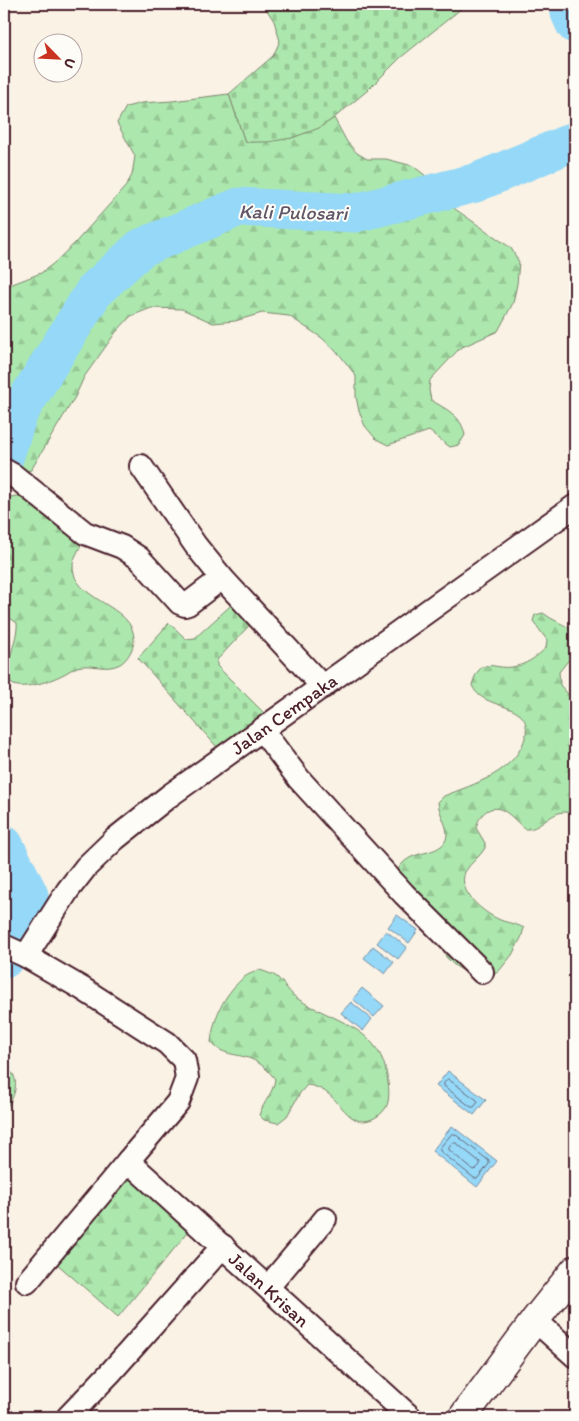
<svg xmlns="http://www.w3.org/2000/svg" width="579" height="1421" viewBox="0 0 579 1421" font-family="Itim,sans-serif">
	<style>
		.forest { fill: url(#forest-firs); stroke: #7b846c }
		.cemetery { fill: url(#cemetery-stones); stroke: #7b846c }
		.water { fill: #95d8f7; stroke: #778ea5 }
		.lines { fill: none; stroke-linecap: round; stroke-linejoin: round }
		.shore { stroke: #68697d; stroke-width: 1 }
		.river { stroke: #95d8f7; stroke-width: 39 }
		.street-casing { stroke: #4a1f2b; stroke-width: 26 }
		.secondary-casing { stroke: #4a1f2b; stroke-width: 31 }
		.street { stroke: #fdfcf7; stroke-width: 22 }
		.secondary { stroke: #fdfcf7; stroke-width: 28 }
		.labels { text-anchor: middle; stroke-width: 4; stroke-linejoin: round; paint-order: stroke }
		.street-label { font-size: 19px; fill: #4a1f2b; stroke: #fdfcf7 }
		.water-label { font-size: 20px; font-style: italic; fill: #605668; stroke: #fdfcf7 }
	</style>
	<defs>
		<pattern id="forest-firs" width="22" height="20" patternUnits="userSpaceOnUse" patternTransform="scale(1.25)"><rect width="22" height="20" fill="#ace8ad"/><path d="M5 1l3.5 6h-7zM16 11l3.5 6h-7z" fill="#96c795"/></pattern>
		<pattern id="cemetery-stones" width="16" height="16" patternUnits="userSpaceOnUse" patternTransform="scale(1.25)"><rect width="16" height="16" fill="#ace8ad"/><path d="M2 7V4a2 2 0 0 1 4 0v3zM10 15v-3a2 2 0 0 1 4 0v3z" fill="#96c795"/></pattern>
	</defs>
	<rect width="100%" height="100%" fill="#f9f2e5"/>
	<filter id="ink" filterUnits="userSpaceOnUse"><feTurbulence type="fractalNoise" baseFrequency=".02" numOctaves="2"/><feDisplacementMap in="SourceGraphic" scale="10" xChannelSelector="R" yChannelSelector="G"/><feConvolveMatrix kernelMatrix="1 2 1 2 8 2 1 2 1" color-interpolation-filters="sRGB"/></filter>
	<g filter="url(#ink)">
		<!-- forest -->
		<g class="forest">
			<path d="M229,94L245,142C279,141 305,137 334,118L347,142L357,153L367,159H386L413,166L426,176L455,209L511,248L519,262L517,284L513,303L498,331L460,348L430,380L429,390L431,400C447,410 461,415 465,435L459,445L450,447L429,431L388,445L376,439L365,426L359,411L356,397V376L340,355L322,338L289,316L262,313L235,321L213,323L182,309L151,308L131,316L116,332L84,377L75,397L31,470L13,475L4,470V292L10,285L41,273L54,263L75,243L126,186L132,175L135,156L117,123L126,107L142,103L172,101Z"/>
			<path d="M23,495L82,543C79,550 74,557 73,564C70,601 135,604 134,640C134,649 126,662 118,665C105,671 91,663 77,667C72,669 68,672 64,674C53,680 23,691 12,684C0,675 19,638 17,623L10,618L4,619V498Z"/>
			<path d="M543,613C553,621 565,624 575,632V652L559,672L560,685L575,702V815C557,805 547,823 533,828C532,829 526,829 525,829C519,824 513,817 506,812C491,802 479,814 476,828L485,843V848C480,857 470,863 465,872C457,892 483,912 498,919C506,923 515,923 524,928L521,938L512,955L499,971L489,978H474L454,965L446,957L442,943L397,871C401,864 406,859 414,856C427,851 447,851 447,833C446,822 439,814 438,802L444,796C474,784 518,772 526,734C527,726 526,719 519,714C505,703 479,704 472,685C481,654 493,670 512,667C527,665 536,657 546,648L547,640L533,621L535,615Z"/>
			<path d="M260,970C265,972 273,974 277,977C285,984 290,994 298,999C331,1020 377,1027 386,1071C388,1081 390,1092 388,1102C386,1112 374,1121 363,1121C343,1121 337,1088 307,1085L300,1093L287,1116L278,1123L264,1120L259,1115C264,1101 273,1094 275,1079C269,1071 261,1063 251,1059C236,1053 222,1056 211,1042C214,1017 223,996 242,979C246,975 254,972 260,970Z"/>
			<path d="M4,1065C6,1068 11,1071 13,1074C19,1085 13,1102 4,1109Z"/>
			<path d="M128,1161L197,1221L118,1317L48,1256Z"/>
		</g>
		<!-- cemetery -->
		<g class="cemetery">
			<path d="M263,4H467L400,58L368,90L334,118L319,128L292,138L268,142H245L229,94L273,56L280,41L274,21Z"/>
			<path d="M240,597L258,616L217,660V666L273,722L225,756L138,658L169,623L186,639L195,638Z"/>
		</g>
		<!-- water -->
		<g class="water">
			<path d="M397,915L418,930L409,943L388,927Z"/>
			<path d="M386,931L407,947L398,959L377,943Z"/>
			<path d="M373,946L394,962L385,974L364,958Z"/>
			<path d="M362,988L384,1006L374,1017L353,999Z"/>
			<path d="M351,1002L372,1019L363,1031L341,1013Z"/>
			<path d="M448,1071L486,1100L474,1115L436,1086Z"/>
			<path d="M452,1126L497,1161L477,1187L432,1151Z"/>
		</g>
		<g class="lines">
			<!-- shore -->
			<g class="shore">
				<path d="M448,1079L477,1100L478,1102L474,1107H471L444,1086V1083Z"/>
				<path d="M452,1134H455L489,1161V1164L477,1179L474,1178L440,1151V1148Z"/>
				<path d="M453,1143H456L480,1162V1165L476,1169L473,1170L449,1150V1148Z"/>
			</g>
			<!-- river -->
			<g class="river">
				<path d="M572,4L570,13L575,24"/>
				<path d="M4,458L18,414L95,290L141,248L239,207L355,213L475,183L575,141"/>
				<path d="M4,845L29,895L21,924L4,959"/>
			</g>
			<!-- street casing -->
			<g class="street-casing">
				<g id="street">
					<path d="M141,466L196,546L222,578L323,687"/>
					<path d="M4,470L13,475L85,533L122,547L139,558L180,603L185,605L188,604L222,578"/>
					<path d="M262,730L299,779L404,894L482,972"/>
					<path id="s1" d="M4,946L26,956L83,989L167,1043L184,1060L187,1078L178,1102L128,1161L410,1417"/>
					<path id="s2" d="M26,956L68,890L86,867L115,839L169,796L575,506"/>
					<path d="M27,1282L128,1161"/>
					<path d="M268,1287L325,1219"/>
					<path d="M535,1320L575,1356"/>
					<path d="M68,1417L110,1373L223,1246"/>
				</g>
			</g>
			<!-- secondary casing -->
			<g class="secondary-casing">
				<path id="secondary" d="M463,1417L535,1320L575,1270"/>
			</g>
			<!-- street -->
			<use href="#street" class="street"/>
			<!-- secondary -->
			<use href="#secondary" class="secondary"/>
		</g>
	</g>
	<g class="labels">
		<!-- street labels -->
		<g class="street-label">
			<text dy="7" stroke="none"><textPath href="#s2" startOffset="358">Jalan Cempaka</textPath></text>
			<text dy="7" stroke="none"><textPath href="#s1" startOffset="526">Jalan Krisan</textPath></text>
		</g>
		<!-- water labels -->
		<g class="water-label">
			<text transform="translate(293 212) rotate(1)" y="7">Kali Pulosari</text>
		</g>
	</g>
	<!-- margin -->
	<rect width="579" height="1421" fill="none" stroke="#fdfcf7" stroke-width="20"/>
	<rect x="10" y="10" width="559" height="1401" fill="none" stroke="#4a1f2b" stroke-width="2" filter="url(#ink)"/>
	<!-- north arrow -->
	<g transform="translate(58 58) rotate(114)"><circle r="24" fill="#fdfcf7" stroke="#b5a4a5"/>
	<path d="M0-4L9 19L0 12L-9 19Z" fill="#c8321e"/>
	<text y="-8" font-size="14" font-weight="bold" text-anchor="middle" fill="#4a1f2b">U</text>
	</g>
</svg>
